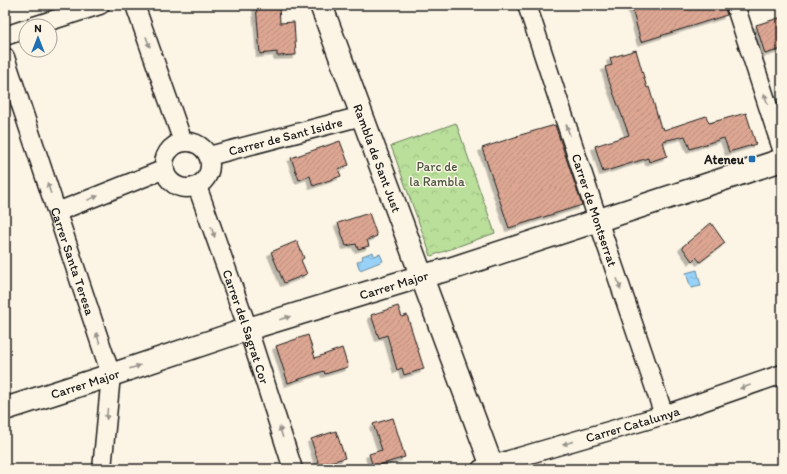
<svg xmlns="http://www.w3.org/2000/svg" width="787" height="474" viewBox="0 0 787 474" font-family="Itim,sans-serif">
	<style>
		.forest { fill: url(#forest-crowns); stroke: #6a7e5b }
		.water { fill: url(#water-ripples); stroke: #6689a0 }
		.building { fill: url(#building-hatch); stroke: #1c1c1c; filter: url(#shadow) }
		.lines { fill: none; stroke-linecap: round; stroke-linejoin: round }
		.street-casing { stroke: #1c1c1c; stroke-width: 21 }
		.secondary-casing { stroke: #1c1c1c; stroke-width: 25 }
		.street { stroke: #fcf5e5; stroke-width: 18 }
		.secondary { stroke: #fcf5e5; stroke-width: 22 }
		.oneway { fill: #97938b }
		.poi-dot { fill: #1f6fb2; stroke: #fcf5e5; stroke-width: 1.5 }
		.labels { text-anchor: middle; stroke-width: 3; stroke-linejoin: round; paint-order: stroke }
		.street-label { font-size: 13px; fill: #1c1c1c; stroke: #fcf5e5 }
		.poi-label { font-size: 13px; font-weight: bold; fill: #1c1c1c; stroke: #fcf5e5; text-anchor: end }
		.park-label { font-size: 13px; fill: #4b5642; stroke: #fcf5e5 }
	</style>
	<defs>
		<pattern id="forest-crowns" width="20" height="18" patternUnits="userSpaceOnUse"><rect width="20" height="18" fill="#b9df9a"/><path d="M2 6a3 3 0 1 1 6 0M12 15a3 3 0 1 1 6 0" fill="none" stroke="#9ebf84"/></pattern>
		<pattern id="water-ripples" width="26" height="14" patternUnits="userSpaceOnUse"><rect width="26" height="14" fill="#98d2f8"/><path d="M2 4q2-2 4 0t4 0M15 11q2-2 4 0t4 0" fill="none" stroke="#82b4d4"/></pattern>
		<pattern id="building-hatch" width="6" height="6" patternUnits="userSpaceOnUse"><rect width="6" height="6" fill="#dca692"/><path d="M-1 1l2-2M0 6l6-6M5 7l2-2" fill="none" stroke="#bc8e7d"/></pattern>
		<filter id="shadow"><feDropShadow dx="-3.5" dy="3.5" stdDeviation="0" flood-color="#0004"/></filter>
	</defs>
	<rect width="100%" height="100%" fill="#fcf5e5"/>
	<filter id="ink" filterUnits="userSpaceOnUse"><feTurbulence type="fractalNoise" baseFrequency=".025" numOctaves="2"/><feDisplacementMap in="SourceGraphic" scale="8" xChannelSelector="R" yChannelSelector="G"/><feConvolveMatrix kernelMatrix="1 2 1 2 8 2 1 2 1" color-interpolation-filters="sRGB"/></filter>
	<g filter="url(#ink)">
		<!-- forest -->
		<path class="forest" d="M456,123L495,233L431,256L391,146Z"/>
		<!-- water -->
		<g class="water">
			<path d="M373,252L374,256L380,254L383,261L360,270L357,262L363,259L362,256Z"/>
			<path d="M697,270L701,286L691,288L686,273Z"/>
		</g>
		<!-- building -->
		<g class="building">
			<path d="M256,5H279L280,23L294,22L296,55L277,56V52L260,54Z"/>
			<path d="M631,5H724L727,15L641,42Z"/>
			<path d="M782,17V49L765,54L756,25Z"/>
			<path d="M636,50L647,88L649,87L661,128L663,127L664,130L706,116L709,123L746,113L756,144L729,152L724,138L690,149L685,136L663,141L667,156L649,162L648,158L603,172L595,146L629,135L609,81L605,67L612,65L610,58Z"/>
			<path d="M555,125L582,205L509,228L482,148L518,136H517Z"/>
			<path d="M340,141L349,165L338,169L341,176L313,186L310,176L299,180L291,158Z"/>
			<path d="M369,213L377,236L367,240L369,246L358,249L356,244L346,246L338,223Z"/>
			<path d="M711,223L725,243L700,262L696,257L692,261L682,247Z"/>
			<path d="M297,241L304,258L301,260L307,274L284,283L271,252Z"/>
			<path d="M398,306L402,317L407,315L424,369L404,375L402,368L397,370L387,335L379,338L371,315Z"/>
			<path d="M308,335L315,358L342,348L348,367L325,374L324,371L288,383L276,346Z"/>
			<path d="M393,418L405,457L373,467L369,454L382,450L373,424Z"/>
			<path d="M336,431L345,458L319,465L311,439Z"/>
		</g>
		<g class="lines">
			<!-- street casing -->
			<g class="street-casing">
				<g id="street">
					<path d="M136,5V8L183,142"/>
					<path id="s1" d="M527,5L598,220L664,415"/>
					<path d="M735,5L782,149"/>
					<path d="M34,26L100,5"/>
					<path d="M5,36L26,29"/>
					<path id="s2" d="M5,57L111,375L102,469"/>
					<circle cx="187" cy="165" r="23"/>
					<path id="s3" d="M209,156L362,116"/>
					<path id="s4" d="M197,186L248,329L293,469"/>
					<path d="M57,212L165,169"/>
					<path id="s5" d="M481,469L509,460L664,415L782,374"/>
				</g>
			</g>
			<!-- secondary casing -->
			<g class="secondary-casing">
				<g id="secondary">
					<path id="s6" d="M321,5L493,469"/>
					<path id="s7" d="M5,409L111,375L248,329L422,276L450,269L782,160"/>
				</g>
			</g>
			<!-- street -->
			<use href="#street" class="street"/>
			<!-- secondary -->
			<use href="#secondary" class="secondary"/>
		</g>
		<!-- one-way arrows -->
		<defs><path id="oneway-solid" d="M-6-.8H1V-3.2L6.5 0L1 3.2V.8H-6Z"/></defs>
		<g class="oneway">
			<use href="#oneway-solid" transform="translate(148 42) rotate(70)"/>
			<use href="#oneway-solid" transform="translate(766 99) rotate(-108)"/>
			<use href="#oneway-solid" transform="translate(568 130) rotate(-108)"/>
			<use href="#oneway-solid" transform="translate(49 188) rotate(-108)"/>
			<use href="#oneway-solid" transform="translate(93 198) rotate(-22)"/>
			<use href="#oneway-solid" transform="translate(213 232) rotate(71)"/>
			<use href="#oneway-solid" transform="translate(619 284) rotate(71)"/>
			<use href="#oneway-solid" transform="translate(285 318) rotate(-17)"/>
			<use href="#oneway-solid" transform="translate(98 338) rotate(-108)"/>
			<use href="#oneway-solid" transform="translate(135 367) rotate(-18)"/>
			<use href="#oneway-solid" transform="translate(745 387) rotate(161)"/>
			<use href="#oneway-solid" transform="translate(107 414) rotate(95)"/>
			<use href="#oneway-solid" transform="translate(281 432) rotate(-108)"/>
			<use href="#oneway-solid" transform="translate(568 443) rotate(164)"/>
		</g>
	</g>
	<!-- markers -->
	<rect class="poi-dot" x="748" y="155" width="8" height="8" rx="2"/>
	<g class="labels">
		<!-- street labels -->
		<g class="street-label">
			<text dy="5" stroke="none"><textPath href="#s3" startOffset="79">Carrer de Sant Isidre</textPath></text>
			<text dy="5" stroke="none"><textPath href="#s6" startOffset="163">Rambla de Sant Just</textPath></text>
			<text dy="5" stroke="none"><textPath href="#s1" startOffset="216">Carrer de Montserrat</textPath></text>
			<text dy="5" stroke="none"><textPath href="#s2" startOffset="215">Carrer Santa Teresa</textPath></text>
			<text dy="5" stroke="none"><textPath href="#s7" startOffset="408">Carrer Major</textPath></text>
			<text dy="5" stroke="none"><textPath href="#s4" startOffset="149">Carrer del Sagrat Cor</textPath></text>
			<text dy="5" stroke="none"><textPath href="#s7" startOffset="84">Carrer Major</textPath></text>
			<text dy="5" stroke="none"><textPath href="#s5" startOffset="158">Carrer Catalunya</textPath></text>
		</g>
		<!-- poi labels -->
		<g class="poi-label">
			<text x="744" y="164">Ateneu</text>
		</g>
		<!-- park labels -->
		<g class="park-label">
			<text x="437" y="171">Parc de<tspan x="437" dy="15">la Rambla</tspan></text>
		</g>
	</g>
	<!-- margin -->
	<rect width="787" height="474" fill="none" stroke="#fcf5e5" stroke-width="20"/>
	<rect x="10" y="10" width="767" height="454" fill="none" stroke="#1c1c1c" stroke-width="1.5" filter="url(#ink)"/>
	<!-- north arrow -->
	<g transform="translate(38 38)"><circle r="19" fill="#fcf5e5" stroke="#a29e95"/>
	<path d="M0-3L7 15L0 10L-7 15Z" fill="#1f6fb2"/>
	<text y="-6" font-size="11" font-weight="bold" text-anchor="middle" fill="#1c1c1c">N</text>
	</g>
</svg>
